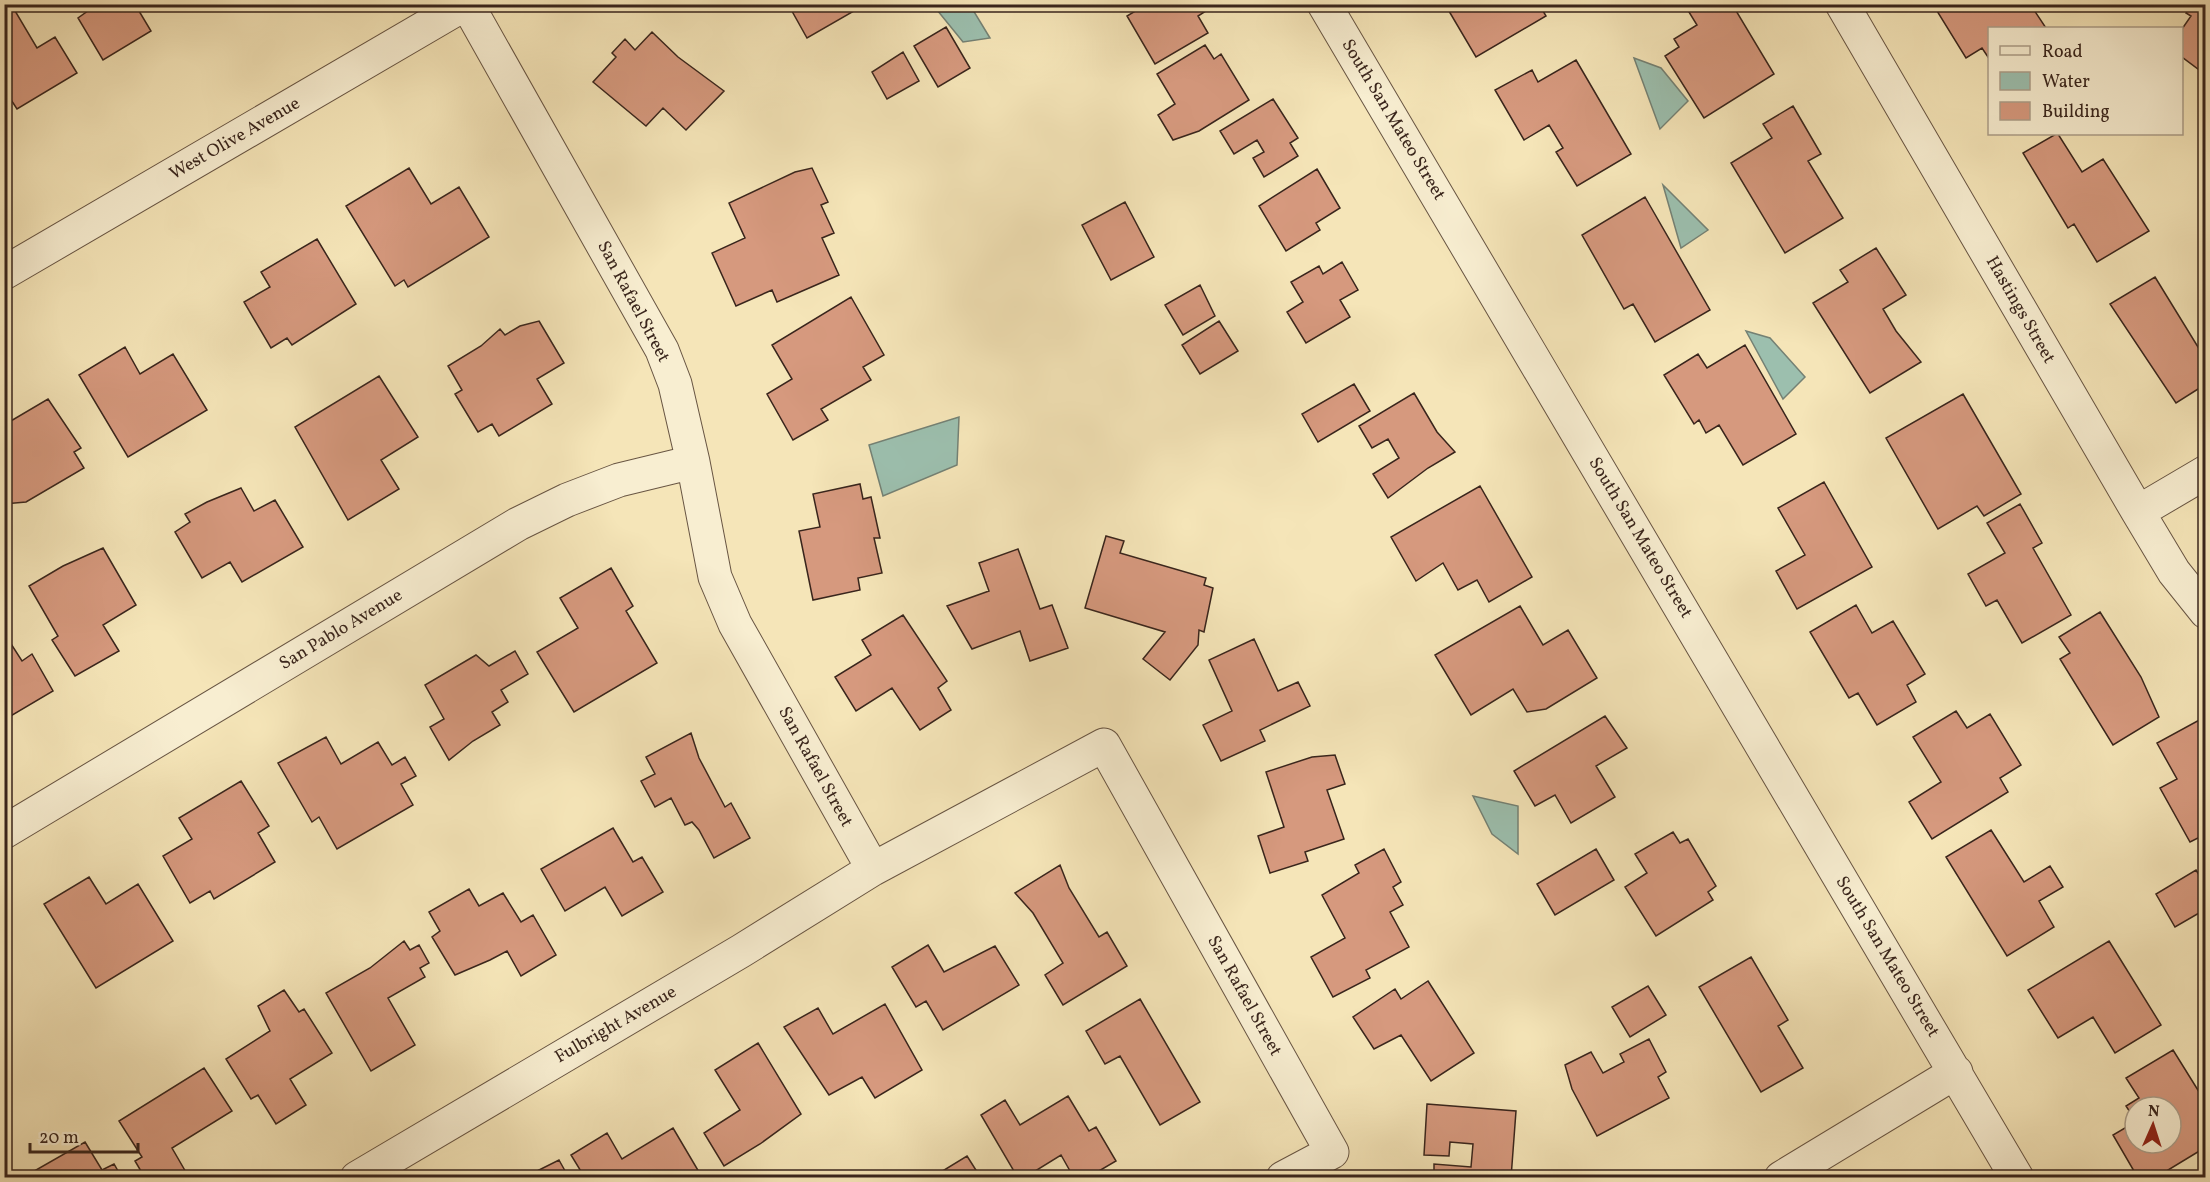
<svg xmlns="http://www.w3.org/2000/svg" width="2210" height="1182" viewBox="0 0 2210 1182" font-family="Vollkorn,serif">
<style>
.water{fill:#9cbfae;stroke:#748174;stroke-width:1.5}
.building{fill:#d6997e;stroke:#39251c;stroke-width:1.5}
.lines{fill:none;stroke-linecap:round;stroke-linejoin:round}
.minor-casing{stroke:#685543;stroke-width:35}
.minor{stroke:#f8eed1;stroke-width:33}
.labels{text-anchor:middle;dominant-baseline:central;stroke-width:5;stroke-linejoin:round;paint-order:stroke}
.street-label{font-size:18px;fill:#39251c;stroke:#f8eed1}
</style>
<rect width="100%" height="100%" fill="#f5e5b8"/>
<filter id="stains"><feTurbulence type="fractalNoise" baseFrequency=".00333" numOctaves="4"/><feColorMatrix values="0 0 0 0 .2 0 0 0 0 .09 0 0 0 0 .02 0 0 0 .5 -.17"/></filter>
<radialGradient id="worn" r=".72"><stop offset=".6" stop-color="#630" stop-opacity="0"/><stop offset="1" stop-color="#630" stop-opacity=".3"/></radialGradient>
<path class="water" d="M 933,5 L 970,5 L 990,38 L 963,42 Z
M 1634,58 L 1661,68 L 1688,101 L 1660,129 Z
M 1663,185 L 1708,230 L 1681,248 Z
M 1746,331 L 1770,338 L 1805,377 L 1783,399 Z
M 959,417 L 957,465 L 883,496 L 869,445 Z
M 1473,796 L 1518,806 L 1518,854 L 1492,834 Z"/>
<path class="building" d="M 4,4 L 11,4 L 37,48 L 55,37 L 77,73 L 17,109 L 4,89 Z
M 90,4 L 138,4 L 136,6 L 151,31 L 103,60 L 78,18 L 92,8 Z
M 788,4 L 851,4 L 854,11 L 807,38 Z
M 1147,4 L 1206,4 L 1209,9 L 1198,16 L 1208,33 L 1155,64 L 1127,16 Z
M 1448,4 L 1539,4 L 1546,16 L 1476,57 L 1446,6 Z
M 1684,4 L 1732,4 L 1774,74 L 1704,118 L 1665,56 L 1679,47 L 1674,39 L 1697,25 Z
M 1947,4 L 2030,4 L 2046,28 L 1990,28 L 1990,60 L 1982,48 L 1966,58 L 1937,11 Z
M 2193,4 L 2206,4 L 2206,75 L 2182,57 L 2182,29 L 2191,16 L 2186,13 Z
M 946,27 L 970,68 L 938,87 L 914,46 Z
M 652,32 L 678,57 L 724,91 L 686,130 L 663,108 L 646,126 L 593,82 L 616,57 L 612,53 L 625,39 L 635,50 Z
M 1205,45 L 1214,59 L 1221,54 L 1249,100 L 1199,131 L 1173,140 L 1158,115 L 1175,104 L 1157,74 Z
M 903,52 L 919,81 L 887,99 L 872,72 Z
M 1576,60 L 1631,154 L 1577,186 L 1556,152 L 1563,148 L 1549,125 L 1524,140 L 1495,90 L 1532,70 L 1538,82 Z
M 1273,99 L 1298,138 L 1290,143 L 1298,156 L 1264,177 L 1253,158 L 1264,152 L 1257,140 L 1234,154 L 1220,131 Z
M 1793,106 L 1821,154 L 1808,161 L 1843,218 L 1785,253 L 1731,163 L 1772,138 L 1763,124 Z
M 2056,134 L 2058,134 L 2082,172 L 2103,159 L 2149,231 L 2097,262 L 2074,224 L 2068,228 L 2023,153 Z
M 409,168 L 431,204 L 459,187 L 489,237 L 408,287 L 404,280 L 395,286 L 346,206 Z
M 812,168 L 828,202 L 821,205 L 834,233 L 822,238 L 839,275 L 777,302 L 772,290 L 736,306 L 712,253 L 745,238 L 729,203 L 795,172 Z
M 1317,169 L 1340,208 L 1316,223 L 1320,230 L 1286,251 L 1259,206 Z
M 1645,197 L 1710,310 L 1655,342 L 1633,304 L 1624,309 L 1582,235 Z
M 1125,202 L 1154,257 L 1111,280 L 1082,225 Z
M 317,239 L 356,304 L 292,345 L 287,338 L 271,348 L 244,302 L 270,287 L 261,272 Z
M 1876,248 L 1906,295 L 1883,309 L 1896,331 L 1921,362 L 1870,393 L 1813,303 L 1848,282 L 1840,270 Z
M 1342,262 L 1358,290 L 1340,300 L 1350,317 L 1306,343 L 1287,312 L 1303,302 L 1291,282 L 1319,266 L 1323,274 Z
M 2155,277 L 2206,360 L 2206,384 L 2176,403 L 2110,304 Z
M 1200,285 L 1215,316 L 1183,335 L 1165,305 Z
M 851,297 L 884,355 L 863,367 L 871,380 L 821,409 L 828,420 L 793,440 L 767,394 L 792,379 L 772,345 Z
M 539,321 L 564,363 L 537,379 L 552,404 L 499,436 L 492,424 L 478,432 L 455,394 L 462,390 L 448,366 L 481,346 L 500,329 L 505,335 L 520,326 Z
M 1219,321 L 1238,351 L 1200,374 L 1182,345 Z
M 1745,345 L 1796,434 L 1743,465 L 1719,425 L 1706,433 L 1699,420 L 1694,424 L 1664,375 L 1698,354 L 1707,368 Z
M 125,347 L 140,374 L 173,354 L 207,410 L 128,457 L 79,375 Z
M 379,376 L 418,437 L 381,460 L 399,489 L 348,520 L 295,427 Z
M 1354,384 L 1370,411 L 1318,442 L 1302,414 Z
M 1414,393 L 1437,432 L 1455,452 L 1428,468 L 1388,498 L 1373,474 L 1399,458 L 1388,439 L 1372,448 L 1359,426 Z
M 1963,394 L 2021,494 L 1984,516 L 1977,506 L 1938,529 L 1886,438 Z
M 48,399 L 81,448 L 74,452 L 84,468 L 26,502 L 4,504 L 4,425 Z
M 1824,482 L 1872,567 L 1797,609 L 1776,571 L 1805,555 L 1778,508 Z
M 860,484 L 863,499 L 871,497 L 880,538 L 874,538 L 882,573 L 858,578 L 860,590 L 813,600 L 799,531 L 820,527 L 813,494 Z
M 1480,486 L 1532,577 L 1489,602 L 1477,580 L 1458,590 L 1443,563 L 1416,581 L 1391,537 Z
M 241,488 L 254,511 L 275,500 L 303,547 L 242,582 L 230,562 L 202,578 L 175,532 L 190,522 L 185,514 L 207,502 Z
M 2020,504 L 2042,543 L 2033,548 L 2071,615 L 2022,643 L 1997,600 L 1986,606 L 1968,574 L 2005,553 L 1987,523 Z
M 1106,536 L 1124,541 L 1120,553 L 1206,578 L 1204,585 L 1213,588 L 1204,632 L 1199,630 L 1198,645 L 1170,680 L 1143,659 L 1165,632 L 1085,608 Z
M 103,548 L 136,605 L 103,625 L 119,651 L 75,676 L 52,640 L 58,636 L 29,586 L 63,566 Z
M 1018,549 L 1040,609 L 1052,605 L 1068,648 L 1030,661 L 1020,631 L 972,649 L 947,606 L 989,591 L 979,563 Z
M 611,568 L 633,606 L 626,611 L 657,663 L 574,712 L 537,652 L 578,628 L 560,598 Z
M 1856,605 L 1872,633 L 1893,621 L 1925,674 L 1907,685 L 1916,702 L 1877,725 L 1858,693 L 1849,698 L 1810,632 Z
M 1520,606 L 1543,645 L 1568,630 L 1597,678 L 1546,709 L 1527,712 L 1513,689 L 1471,715 L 1435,655 Z
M 2100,612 L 2141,677 L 2159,717 L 2113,745 L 2060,659 L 2070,653 L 2059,637 Z
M 903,615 L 947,681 L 938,688 L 951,710 L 920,730 L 892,688 L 856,711 L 835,677 L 871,655 L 862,640 Z
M 4,633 L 22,661 L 32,654 L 53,691 L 4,720 Z
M 1254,639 L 1278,691 L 1298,682 L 1310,706 L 1260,730 L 1265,741 L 1221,761 L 1203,725 L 1232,711 L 1209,660 Z
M 515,651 L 528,674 L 501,690 L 508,702 L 492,712 L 500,725 L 473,741 L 449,760 L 430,727 L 444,719 L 425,685 L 476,655 L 489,666 Z
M 1956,711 L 1967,728 L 1990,714 L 2021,765 L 2000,778 L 2008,792 L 1932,839 L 1909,802 L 1941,782 L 1913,737 Z
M 1605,716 L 1627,748 L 1596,766 L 1615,797 L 1571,823 L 1555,795 L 1535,806 L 1514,771 Z
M 2203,718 L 2206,722 L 2206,834 L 2190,842 L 2160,788 L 2177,779 L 2157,743 Z
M 691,733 L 699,758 L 725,807 L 731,803 L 750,838 L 714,858 L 699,830 L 692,822 L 685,825 L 671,798 L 655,807 L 641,781 L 655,774 L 646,757 Z
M 326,737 L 341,764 L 378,742 L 392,765 L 405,757 L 416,776 L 401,784 L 413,805 L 337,849 L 319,817 L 312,822 L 278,763 Z
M 1335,755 L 1345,784 L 1327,790 L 1344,839 L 1305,852 L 1308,861 L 1270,873 L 1258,836 L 1284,827 L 1266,772 L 1312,757 Z
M 241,781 L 269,826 L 258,833 L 275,862 L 214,899 L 210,891 L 190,903 L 163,856 L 192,839 L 179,818 Z
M 613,828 L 633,862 L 642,857 L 663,892 L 622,916 L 605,887 L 565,911 L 541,869 Z
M 1991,830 L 2024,882 L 2050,866 L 2063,887 L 2039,901 L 2054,927 L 2007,956 L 1946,857 Z
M 1673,832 L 1680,843 L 1688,839 L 1716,886 L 1708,892 L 1713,900 L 1656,936 L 1625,887 L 1647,873 L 1635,854 Z
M 1384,849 L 1401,882 L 1393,887 L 1403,905 L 1390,912 L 1409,947 L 1366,970 L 1370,978 L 1333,997 L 1311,957 L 1345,938 L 1322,895 L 1359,873 L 1355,865 Z
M 1596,849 L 1614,880 L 1555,915 L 1537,884 Z
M 1060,865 L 1069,888 L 1099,937 L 1107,932 L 1127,966 L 1063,1005 L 1045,975 L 1063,963 L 1033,913 L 1015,893 Z
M 2196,870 L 2206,886 L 2206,909 L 2175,927 L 2156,894 Z
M 89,877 L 106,904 L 138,884 L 173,941 L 96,988 L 44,904 Z
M 469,889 L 479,906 L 503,893 L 521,922 L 533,915 L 556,955 L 521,976 L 507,951 L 490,960 L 455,975 L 432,937 L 440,931 L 429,912 Z
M 404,941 L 410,950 L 419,945 L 429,963 L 420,968 L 425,977 L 388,998 L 415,1045 L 371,1071 L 326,993 L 370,968 Z
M 2109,941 L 2161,1025 L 2115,1053 L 2093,1017 L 2058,1038 L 2028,990 Z
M 928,945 L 944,972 L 995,946 L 1019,985 L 943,1030 L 926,1001 L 916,1007 L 892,967 Z
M 1751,957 L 1788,1020 L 1778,1026 L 1803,1068 L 1761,1092 L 1699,987 Z
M 1428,981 L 1474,1053 L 1431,1081 L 1401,1035 L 1374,1049 L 1353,1017 L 1395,989 L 1401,999 Z
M 1648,986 L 1666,1015 L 1630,1037 L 1612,1007 Z
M 284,990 L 299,1012 L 304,1009 L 332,1053 L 290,1079 L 306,1105 L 276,1124 L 258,1095 L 251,1099 L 226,1059 L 270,1031 L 258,1006 Z
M 1140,999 L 1200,1102 L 1160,1125 L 1120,1056 L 1105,1064 L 1086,1031 Z
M 885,1004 L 922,1070 L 875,1098 L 862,1077 L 829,1095 L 784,1027 L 818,1008 L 833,1034 Z
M 1649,1039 L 1666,1072 L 1658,1077 L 1669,1098 L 1597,1136 L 1572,1089 L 1565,1065 L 1591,1052 L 1603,1073 L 1624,1062 L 1620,1054 Z
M 758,1043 L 801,1114 L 760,1144 L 724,1166 L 704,1133 L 740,1110 L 715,1070 Z
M 2173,1050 L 2206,1103 L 2206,1147 L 2155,1178 L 2138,1178 L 2113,1135 L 2135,1122 L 2135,1143 L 2171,1143 L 2171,1107 L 2135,1107 L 2135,1120 L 2126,1106 L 2139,1098 L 2126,1078 Z
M 204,1068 L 232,1111 L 172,1148 L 187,1174 L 181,1178 L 145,1178 L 135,1161 L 142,1157 L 119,1121 Z
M 1068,1096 L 1089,1131 L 1096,1127 L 1116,1161 L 1087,1178 L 1074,1178 L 1061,1155 L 1024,1178 L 1018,1178 L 981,1115 L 1005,1100 L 1020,1125 Z
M 1427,1104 L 1516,1111 L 1511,1178 L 1434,1178 L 1434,1164 L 1471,1167 L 1473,1144 L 1450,1142 L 1449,1156 L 1424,1155 Z
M 673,1128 L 699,1172 L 689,1178 L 585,1178 L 571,1155 L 607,1133 L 622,1159 Z
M 85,1142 L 102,1170 L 114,1164 L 122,1178 L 22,1178 Z
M 967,1156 L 981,1178 L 931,1178 Z
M 559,1160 L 569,1178 L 523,1178 Z"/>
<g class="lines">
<g class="minor-casing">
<path id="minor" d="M 467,4 L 662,350 L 675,384 L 693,462 L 715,577 L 735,624 L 873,869 L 1104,745 L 1332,1152 L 1283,1178
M 1324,4 L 2017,1178
M 1842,4 L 2138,512 L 2174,572 L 2206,612
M 4,273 L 465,4
M 2138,512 L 2206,472
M 4,832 L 518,524 L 567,500 L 619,480 L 693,462
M 357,1178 L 741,951 L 873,869
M 1781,1178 L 1956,1072"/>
</g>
<use href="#minor" class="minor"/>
</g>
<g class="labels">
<g class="street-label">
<text transform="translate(1393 120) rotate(59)">South San Mateo Street</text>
<text transform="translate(235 139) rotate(-30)">West Olive Avenue</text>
<text transform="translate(633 302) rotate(62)">San Rafael Street</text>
<text transform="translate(2020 310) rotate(60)">Hastings Street</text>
<text transform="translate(1640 538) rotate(59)">South San Mateo Street</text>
<text transform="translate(341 630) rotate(-31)">San Pablo Avenue</text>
<text transform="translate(815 767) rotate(61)">San Rafael Street</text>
<text transform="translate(1887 957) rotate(59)">South San Mateo Street</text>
<text transform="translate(1244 996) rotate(61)">San Rafael Street</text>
<text transform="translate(616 1025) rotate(-30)">Fulbright Avenue</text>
</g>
</g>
<rect width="2210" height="1182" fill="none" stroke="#f5e5b8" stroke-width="24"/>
<rect x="6" y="6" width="2198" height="1170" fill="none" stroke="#39251c" stroke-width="3"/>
<rect x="12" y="12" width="2186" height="1158" fill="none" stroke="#39251c" stroke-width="1.5"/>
<rect x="1988" y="27" width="195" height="108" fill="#f8eed1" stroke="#ac9e89" stroke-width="1.5"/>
<rect x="2000" y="46" width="30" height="9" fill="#f8eed1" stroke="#ac9e89" stroke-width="1.5"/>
<text x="2042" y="57" font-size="18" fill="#39251c">Road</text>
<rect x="2000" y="72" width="30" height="18" fill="#9cbfae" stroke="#ac9e89" stroke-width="1.5"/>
<text x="2042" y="87" font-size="18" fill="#39251c">Water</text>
<rect x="2000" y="102" width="30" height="18" fill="#d6997e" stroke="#ac9e89" stroke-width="1.5"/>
<text x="2042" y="117" font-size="18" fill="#39251c">Building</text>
<g transform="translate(2153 1125) rotate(3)"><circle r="28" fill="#f8eed1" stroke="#ac9e89" stroke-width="1.5"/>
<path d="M0-4.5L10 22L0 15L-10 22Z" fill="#8f2418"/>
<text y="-9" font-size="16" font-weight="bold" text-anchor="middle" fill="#39251c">N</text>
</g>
<path d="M30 1143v9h108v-9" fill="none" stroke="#39251c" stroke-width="3"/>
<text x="39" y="1143" font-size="18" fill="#39251c" stroke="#f8eed1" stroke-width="4.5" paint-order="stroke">20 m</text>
<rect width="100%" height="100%" filter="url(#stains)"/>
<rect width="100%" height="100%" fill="url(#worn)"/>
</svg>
